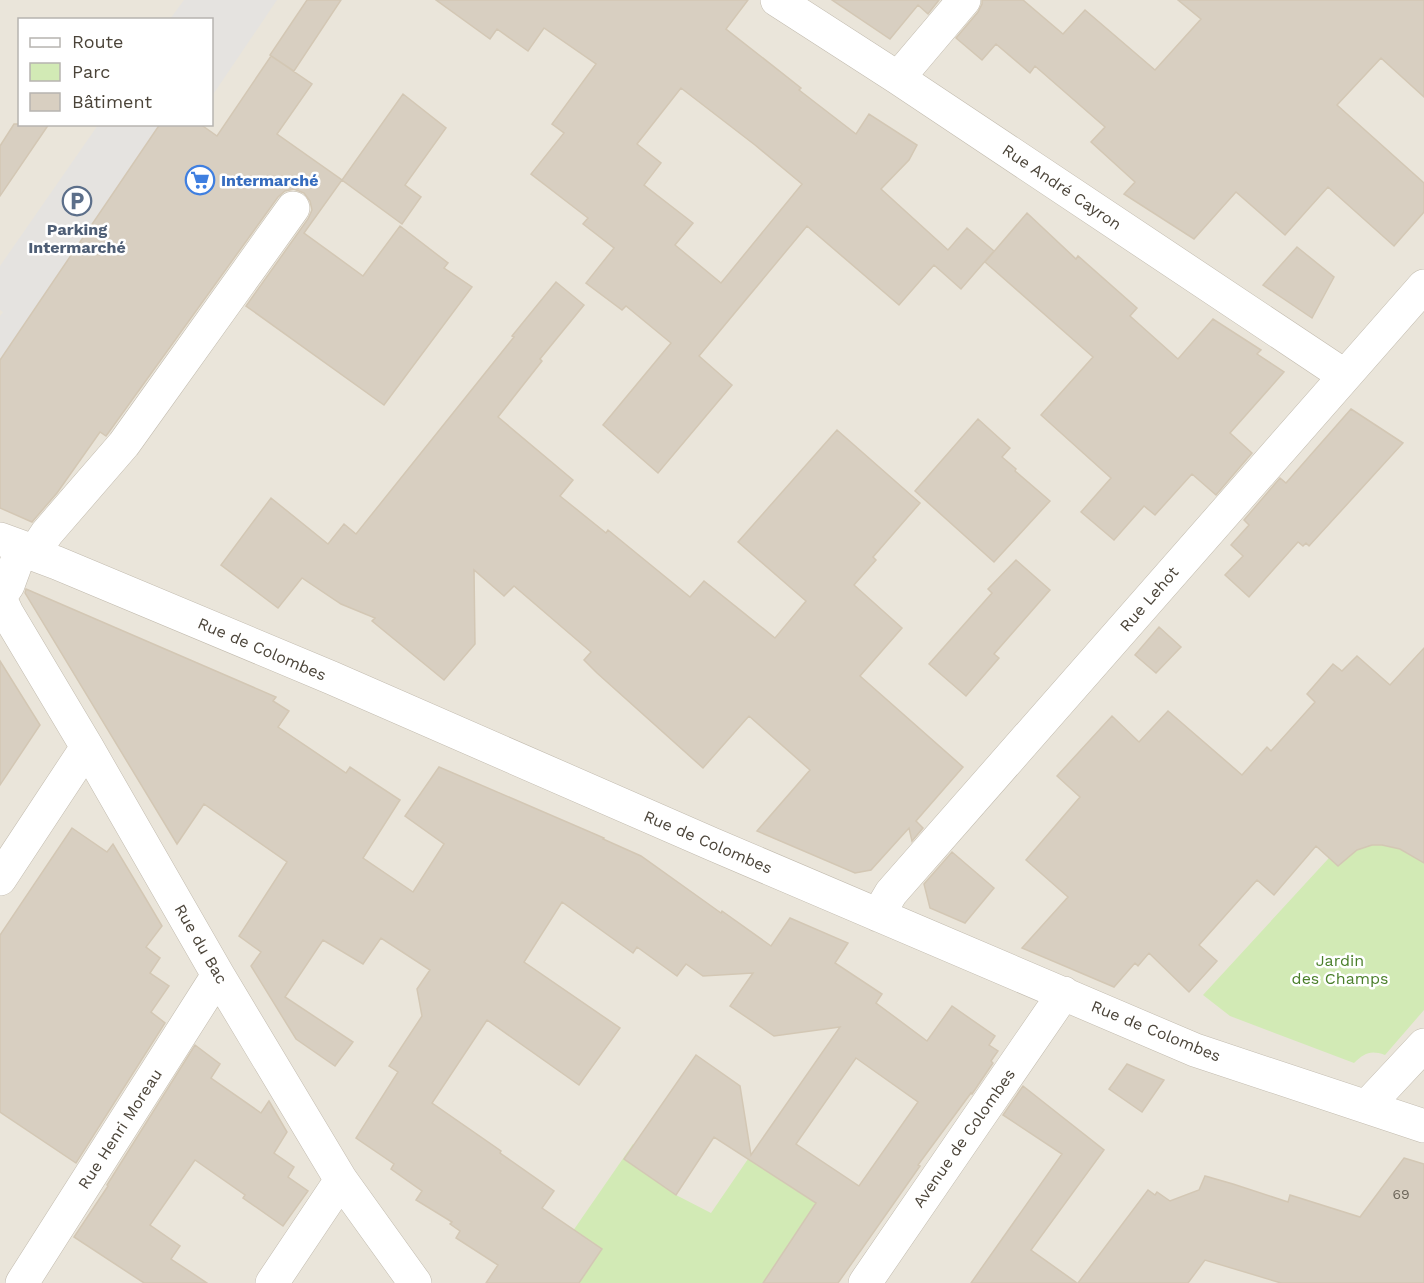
<svg xmlns="http://www.w3.org/2000/svg" width="1424" height="1283" viewBox="0 0 1424 1283" font-family="'Work Sans',sans-serif">
<style>
.residential{fill:#eae5da;fill-rule:evenodd}
.green{fill:#d2eab5}
.parking{fill:#e5e3e0}
.building{fill:#d8cfc1;stroke:#d3c7b4;stroke-width:1.5;fill-rule:evenodd}
.lines{fill:none;stroke-linecap:round;stroke-linejoin:round}
.minor-casing{stroke:#c2bbae;stroke-width:34}
.minor{stroke:#fff;stroke-width:33}
.labels{text-anchor:middle;dominant-baseline:central;stroke-width:5;stroke-linejoin:round;paint-order:stroke}
.number-label{font-size:14px;fill:#6e675b}
.shop-label{font-size:16px;font-weight:bold;fill:#366cbe;stroke:#fff;text-anchor:start}
.street-label{font-size:16px;fill:#4b4439;stroke:#fff}
.service-label{font-size:16px;font-weight:bold;fill:#4e5e75;stroke:#fff}
.park-label{font-size:16px;fill:#4a7f2a;stroke:#fff}
</style>
<rect width="100%" height="100%" fill="#f6f3ec"/>
<path class="residential" d="M 0,0 L 1424,0 L 1424,1283 L 0,1283 ZM 20,20 L 212,20 L 212,124 L 20,124 Z"/>
<path class="green" d="M 1374,809 L 1424,853 L 1424,1010 L 1385,1055 C 1370,1050 1365,1053 1354,1063 L 1230,1016 L 1203,995 Z
M 633,1144 L 685,1180 L 676,1195 L 711,1213 L 748,1159 L 817,1204 L 763,1283 L 537,1283 Z"/>
<path class="parking" d="M 184,0 L 277,0 L 212,96 L 212,20 L 170,19 Z
M 98,125 L 160,125 L 0,360 L 0,316 L 3,312 L 0,310 L 0,266 Z"/>
<path class="building" d="M 307,0 L 341,0 L 294,71 L 270,55 Z
M 436,0 L 748,0 L 726,29 L 801,88 L 799,90 L 856,134 L 869,114 L 917,145 L 909,160 L 881,189 L 948,250 L 967,228 L 994,251 L 961,289 L 934,265 L 899,305 L 807,226 L 699,356 L 732,385 L 658,473 L 603,425 L 671,343 L 626,306 L 622,310 L 586,283 L 614,248 L 583,224 L 588,218 L 531,174 L 564,133 L 552,124 L 596,64 L 544,28 L 528,51 L 497,29 L 490,39 ZM 681,88 L 755,145 L 802,184 L 721,283 L 675,245 L 693,223 L 644,185 L 661,163 L 637,144 Z
M 832,0 L 939,0 L 928,14 L 918,5 L 890,39 Z
M 982,0 L 1023,0 L 1063,34 L 1085,10 L 1155,70 L 1201,19 L 1178,0 L 1424,0 L 1424,97 L 1381,58 L 1337,105 L 1424,183 L 1424,212 L 1394,246 L 1328,187 L 1285,235 L 1236,192 L 1194,239 L 1124,194 L 1135,182 L 1091,142 L 1105,127 L 1035,66 L 1030,73 L 996,44 L 982,60 L 956,38 L 978,12 L 982,4 Z
M 271,56 L 312,84 L 277,134 L 342,180 L 304,233 L 363,276 L 400,226 L 448,263 L 444,268 L 472,287 L 384,405 L 246,306 L 308,219 L 312,210 L 310,201 L 304,193 L 294,189 L 285,191 L 278,197 L 109,432 L 106,436 L 100,432 L 57,493 L 32,522 L 0,508 L 0,360 L 160,124 L 200,124 L 217,136 Z
M 403,94 L 446,128 L 405,185 L 421,197 L 402,224 L 342,180 Z
M 14,124 L 49,124 L 0,196 L 0,146 Z
M 1027,213 L 1076,259 L 1078,256 L 1137,308 L 1130,316 L 1178,359 L 1213,319 L 1261,350 L 1257,354 L 1284,372 L 1230,433 L 1252,453 L 1216,495 L 1192,474 L 1155,515 L 1144,506 L 1114,540 L 1081,512 L 1111,478 L 1041,415 L 1093,357 L 985,262 Z
M 1297,247 L 1334,277 L 1312,318 L 1263,285 Z
M 556,282 L 584,305 L 540,359 L 542,361 L 498,417 L 573,480 L 560,496 L 606,533 L 608,530 L 690,597 L 704,581 L 775,638 L 806,601 L 738,542 L 837,430 L 920,503 L 873,557 L 876,560 L 854,585 L 902,628 L 860,676 L 963,767 L 916,821 L 923,828 L 912,841 L 909,828 L 871,870 L 855,873 L 757,831 L 810,770 L 749,716 L 703,768 L 597,673 L 584,660 L 591,652 L 514,586 L 504,596 L 474,570 L 475,644 L 444,680 L 372,621 L 375,618 L 341,604 L 302,578 L 278,608 L 221,565 L 271,498 L 328,544 L 344,524 L 356,534 L 514,337 L 512,336 Z
M 1351,409 L 1403,443 L 1309,546 L 1306,543 L 1303,546 L 1298,542 L 1249,597 L 1225,575 L 1243,556 L 1231,545 L 1249,525 L 1244,520 L 1280,478 L 1286,483 Z
M 978,419 L 1010,448 L 1002,457 L 1016,469 L 1015,471 L 1050,501 L 994,562 L 915,491 Z
M 1016,560 L 1050,590 L 994,654 L 999,658 L 966,696 L 929,664 L 992,593 L 988,589 Z
M 26,589 L 276,697 L 273,701 L 289,711 L 278,727 L 346,773 L 350,767 L 400,800 L 363,858 L 413,892 L 444,844 L 405,816 L 439,767 L 604,838 L 603,839 L 641,856 L 721,913 L 722,911 L 771,946 L 790,918 L 848,943 L 835,963 L 882,994 L 876,1003 L 927,1041 L 952,1006 L 995,1036 L 989,1045 L 998,1051 L 991,1061 L 993,1063 L 972,1094 L 971,1093 L 918,1165 L 920,1166 L 838,1283 L 763,1283 L 816,1203 L 714,1137 L 676,1195 L 624,1159 L 696,1055 L 740,1086 L 751,1155 L 840,1027 L 774,1036 L 730,1006 L 753,973 L 703,976 L 686,964 L 677,976 L 637,947 L 633,953 L 562,902 L 524,962 L 620,1028 L 579,1085 L 487,1020 L 432,1103 L 501,1151 L 500,1153 L 554,1191 L 542,1208 L 602,1249 L 579,1283 L 486,1283 L 498,1265 L 456,1238 L 460,1231 L 450,1224 L 452,1222 L 416,1200 L 422,1191 L 391,1169 L 394,1164 L 356,1138 L 398,1072 L 389,1066 L 422,1016 L 417,989 L 430,970 L 381,938 L 363,964 L 323,940 L 285,997 L 353,1042 L 335,1066 L 296,1039 L 251,966 L 261,952 L 239,936 L 287,862 L 204,804 L 177,844 L 25,593 ZM 856,1058 L 918,1102 L 859,1186 L 796,1144 Z
M 1159,627 L 1181,647 L 1156,673 L 1135,655 Z
M 1424,648 L 1424,863 L 1400,849 L 1382,845 L 1372,845 L 1357,850 L 1338,866 L 1316,846 L 1274,895 L 1257,880 L 1199,945 L 1217,961 L 1189,992 L 1149,953 L 1138,966 L 1135,963 L 1114,987 L 1022,948 L 1068,897 L 1026,860 L 1080,797 L 1057,776 L 1112,716 L 1139,742 L 1168,711 L 1242,775 L 1267,747 L 1271,751 L 1315,702 L 1307,694 L 1333,664 L 1342,671 L 1357,656 L 1390,685 Z
M 0,661 L 40,725 L 0,785 Z
M 72,828 L 107,852 L 113,844 L 143,894 L 162,926 L 146,947 L 160,958 L 150,973 L 169,986 L 151,1012 L 165,1023 L 76,1163 L 0,1112 L 0,935 Z
M 952,852 L 994,888 L 965,923 L 930,908 L 924,884 Z
M 195,1045 L 220,1064 L 211,1078 L 261,1113 L 269,1101 L 287,1132 L 274,1153 L 294,1167 L 288,1177 L 308,1191 L 283,1226 L 243,1198 L 245,1195 L 195,1160 L 150,1225 L 180,1246 L 171,1259 L 207,1283 L 144,1283 L 74,1237 L 108,1186 L 107,1185 Z
M 1127,1064 L 1164,1080 L 1142,1112 L 1109,1089 Z
M 1023,1086 L 1104,1150 L 1031,1250 L 1077,1283 L 971,1283 L 1062,1154 L 1003,1115 Z
M 1404,1158 L 1424,1164 L 1424,1283 L 1281,1283 L 1205,1260 L 1188,1283 L 1078,1283 L 1148,1190 L 1155,1195 L 1157,1192 L 1170,1201 L 1199,1190 L 1205,1176 L 1233,1184 L 1288,1202 L 1290,1195 L 1360,1217 Z"/>
<g class="lines">
<g class="minor-casing">
<path id="minor" d="M 777,0 L 898,78 L 1345,376
M 898,78 L 964,0
M 0,539 L 22,547 L 33,554 L 57,563 L 332,678 L 712,844 L 1195,1050 L 1424,1126
M 33,554 L 47,533 L 124,444 L 293,208
M 0,597 L 8,585 L 22,547
M 0,598 L 7,613 L 87,747 L 218,975 L 341,1180 L 415,1283
M 0,879 L 87,747
M 878,915 L 891,893 L 1424,286
M 1367,1106 L 1424,1045
M 22,1283 L 218,975
M 272,1283 L 341,1180
M 865,1283 L 1064,993"/>
</g>
<use href="#minor" class="minor"/>
</g>
<defs>
<g id="supermarket-ring" transform="scale(1.5)"><circle r="9.5" fill="#fff" stroke="#3f7fe0" stroke-width="1.5"/><path d="M-6-5.5h2.5l.6 2H6L4.5 2H-2.5L-4.4-4H-6ZM-1.5 3.2a1.3 1.3 0 1 0 .1 0ZM3 3.2a1.3 1.3 0 1 0 .1 0Z" fill="#3f7fe0"/></g>
<g id="parking-ring" transform="scale(1.5)"><circle r="9.5" fill="#fff" stroke="#5c6f8a" stroke-width="1.5"/><path d="M-3.5-5.5H1a3.5 3.5 0 0 1 0 7H-1V5.5H-3.5ZM-1-3.4V-.6H.8a1.4 1.4 0 0 0 0-2.8Z" fill="#5c6f8a"/></g>
</defs>
<g fill-rule="evenodd">
<use href="#supermarket-ring" x="200" y="180"/>
<use href="#parking-ring" x="77" y="201"/>
</g>
<g class="labels">
<g class="number-label">
<text x="1401" y="1194">69</text>
</g>
<g class="shop-label">
<text x="221" y="180">Intermarché</text>
</g>
<g class="street-label">
<text transform="translate(1062 187) rotate(34)">Rue André Cayron</text>
<text transform="translate(1149 599) rotate(-49)">Rue Lehot</text>
<text transform="translate(262 649) rotate(23)">Rue de Colombes</text>
<text transform="translate(708 842) rotate(23)">Rue de Colombes</text>
<text transform="translate(201 944) rotate(60)">Rue du Bac</text>
<text transform="translate(1156 1031) rotate(22)">Rue de Colombes</text>
<text transform="translate(120 1129) rotate(-57)">Rue Henri Moreau</text>
<text transform="translate(964 1138) rotate(-55)">Avenue de Colombes</text>
</g>
<g class="service-label">
<text x="77" y="229">Parking<tspan x="77" dy="18">Intermarché</tspan></text>
</g>
<g class="park-label">
<text x="1340" y="960">Jardin<tspan x="1340" dy="18">des Champs</tspan></text>
</g>
</g>
<rect x="18" y="18" width="195" height="108" fill="#ffffff" stroke="#b7b4b0" stroke-width="1.5"/>
<rect x="30" y="38" width="30" height="9" fill="#ffffff" stroke="#b7b4b0" stroke-width="1.5"/>
<text x="72" y="48" font-size="18" fill="#4b4439">Route</text>
<rect x="30" y="63" width="30" height="18" fill="#d2eab5" stroke="#b7b4b0" stroke-width="1.5"/>
<text x="72" y="78" font-size="18" fill="#4b4439">Parc</text>
<rect x="30" y="93" width="30" height="18" fill="#d8cfc1" stroke="#b7b4b0" stroke-width="1.5"/>
<text x="72" y="108" font-size="18" fill="#4b4439">Bâtiment</text>
</svg>
